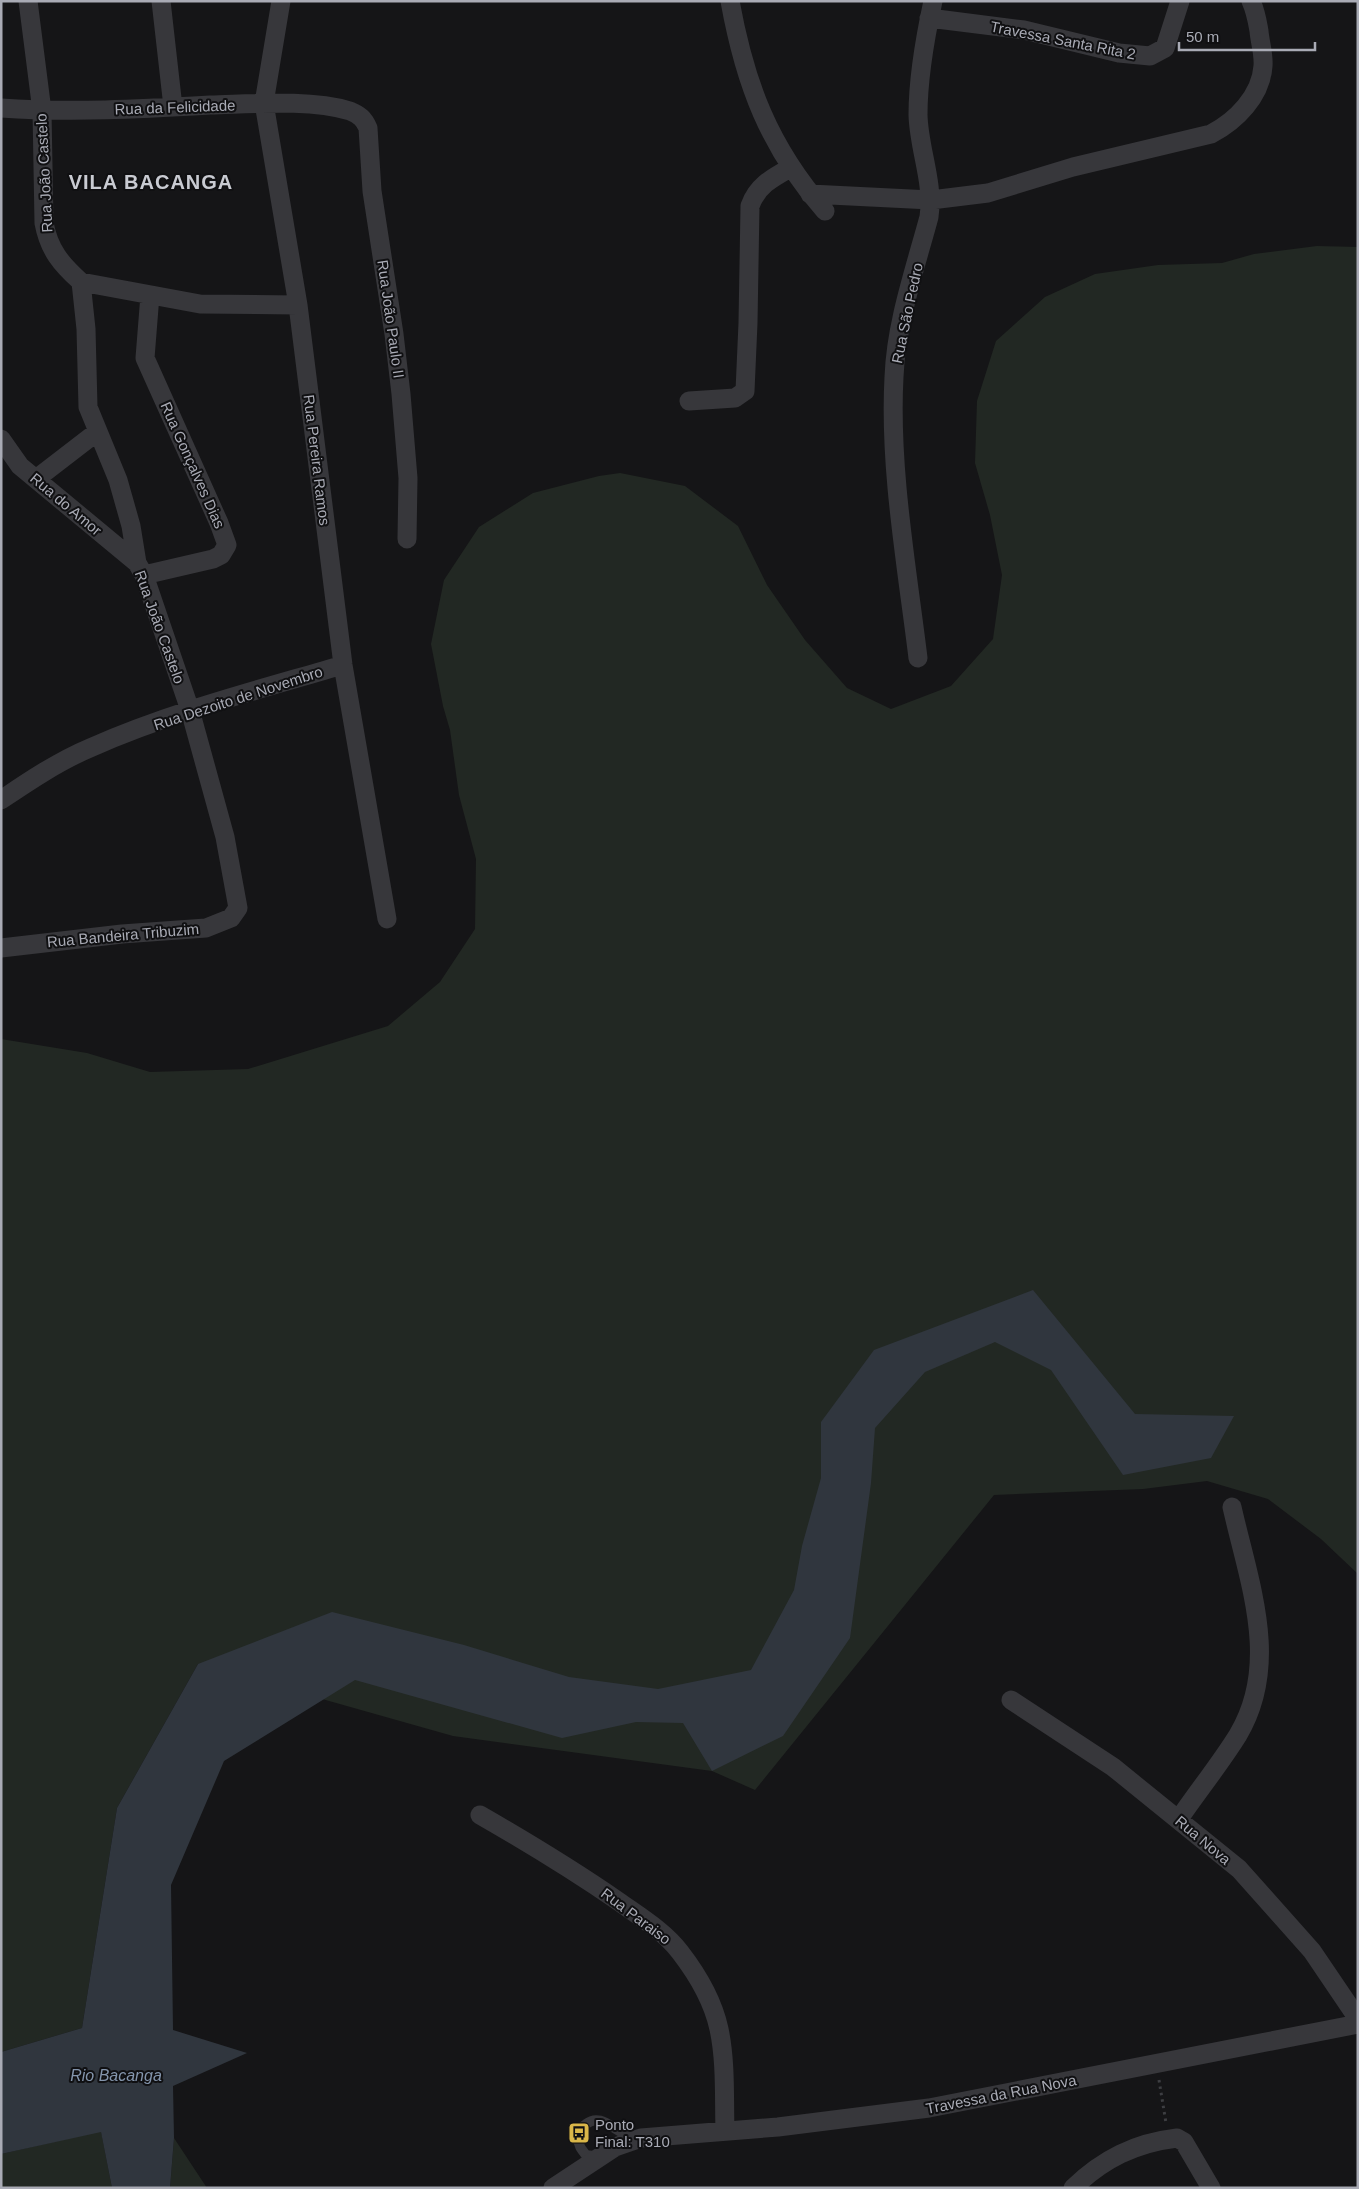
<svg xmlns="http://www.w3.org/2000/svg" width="1359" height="2189" viewBox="0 0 1359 2189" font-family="Arial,sans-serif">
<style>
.green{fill:#222823}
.water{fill:#30363e}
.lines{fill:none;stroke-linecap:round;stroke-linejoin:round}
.path{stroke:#3d3e42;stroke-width:3;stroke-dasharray:2.5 4;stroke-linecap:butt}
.service{stroke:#37373b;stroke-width:10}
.minor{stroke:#37373b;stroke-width:19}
.labels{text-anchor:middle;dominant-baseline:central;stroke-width:4;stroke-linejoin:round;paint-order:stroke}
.street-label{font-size:15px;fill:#a9abb5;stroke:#101012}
.poi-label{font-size:15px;fill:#a9abb5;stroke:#101012;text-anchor:start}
.water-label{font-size:16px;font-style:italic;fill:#8495ac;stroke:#101012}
.district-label{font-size:20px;font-weight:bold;letter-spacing:1px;fill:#c9cbd2;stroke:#101012}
</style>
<rect width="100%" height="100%" fill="#151517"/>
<path class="green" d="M 1317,246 L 1358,247 L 1358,1574 L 1321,1539 L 1268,1499 L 1207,1481 L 1143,1489 L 994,1495 L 755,1790 L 712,1771 L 453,1736 L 198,1664 L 117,1808 L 82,2028 L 1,2052 L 1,1039 L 87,1053 L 150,1072 L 248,1069 L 388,1026 L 440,982 L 475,929 L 476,859 L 459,795 L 450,730 L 443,706 L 431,644 L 444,580 L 479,527 L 533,493 L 599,476 L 620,473 L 685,486 L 738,526 L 767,585 L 805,640 L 847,688 L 891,709 L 951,686 L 993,639 L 1002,575 L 990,515 L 975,463 L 977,401 L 996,341 L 1045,297 L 1095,274 L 1158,265 L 1222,263 L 1254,254 Z
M 101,2131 L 112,2188 L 1,2188 L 1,2154 Z
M 174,2138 L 207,2188 L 170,2188 Z"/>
<path class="water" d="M 1033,1290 L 1135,1414 L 1234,1416 L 1211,1458 L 1123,1475 L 1051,1370 L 995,1342 L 925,1372 L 875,1428 L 871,1483 L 850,1638 L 783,1736 L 712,1771 L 683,1723 L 636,1722 L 562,1738 L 355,1680 L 224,1761 L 171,1885 L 173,2030 L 247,2053 L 173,2086 L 174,2138 L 170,2188 L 112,2188 L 101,2132 L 1,2154 L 1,2052 L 82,2028 L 117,1808 L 198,1664 L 332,1612 L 464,1645 L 569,1677 L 658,1689 L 751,1670 L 794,1590 L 802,1546 L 821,1478 L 821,1422 L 874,1350 Z"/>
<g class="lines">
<path class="path" d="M 1159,2080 L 1166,2123"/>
<path class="service" d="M 599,2157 L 586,2155 C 581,2149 578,2145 578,2137 C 579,2131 581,2127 586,2124 C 603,2111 615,2135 635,2137"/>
<path class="minor" d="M 161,1 L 173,107
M 281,1 L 264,103 L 298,305 L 343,665 L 387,919
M 730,1 C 745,84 769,147 825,211
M 929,18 L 1024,30 L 1119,53 L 1150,56 L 1165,48 L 1180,1
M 1,108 C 71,113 141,109 210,105 C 252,104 310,99 350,111 C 360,115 364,119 368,128 L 372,191 L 394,334 L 401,394 L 408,478 L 407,539
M 810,194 L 931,200 L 988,193 L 1073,167 L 1211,134 C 1236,121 1261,96 1263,66 C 1264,54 1260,43 1259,31 C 1257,20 1256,12 1251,1
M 81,282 L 200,304 L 298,305
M 689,401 L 735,398 L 745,391 L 748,323 L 750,206 C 757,186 772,178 790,168
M 1,439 L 20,466 L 137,563
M 36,479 L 97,432
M 144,575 L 213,559 L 221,555 L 227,545 L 219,523 L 145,358 L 150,295
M 918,658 C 907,567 889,468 894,377 C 896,323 915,269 929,217 C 934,182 919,150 918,115 C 918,78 925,38 933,1
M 1,800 C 29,781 59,761 90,748 C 171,712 258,690 343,665
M 1,948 L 122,934 L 206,928 L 231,918 L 238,908 L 225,837 L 190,710 L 144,575 L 137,563 L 131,526 L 118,480 L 88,407 L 86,329 L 81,282 C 61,264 49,250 44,223 L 42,111 L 28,1
M 1011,1700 L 1113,1767 L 1239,1869 L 1312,1951 L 1358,2019
M 480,1815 C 527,1842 573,1870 618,1901 C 639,1916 664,1931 680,1952 C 697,1974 713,2001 719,2029 C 726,2062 724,2098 725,2131
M 1179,1819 C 1198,1791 1220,1764 1238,1735 C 1281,1663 1249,1583 1232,1507
M 553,2188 L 615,2147 L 641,2138 L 778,2127 L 929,2108 L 1358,2024
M 1073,2188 C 1103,2159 1135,2143 1177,2138 L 1184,2142 L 1211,2188"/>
</g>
<defs>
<g id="bus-square" transform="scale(1.125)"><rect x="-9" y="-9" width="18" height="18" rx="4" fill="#dab749" stroke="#101012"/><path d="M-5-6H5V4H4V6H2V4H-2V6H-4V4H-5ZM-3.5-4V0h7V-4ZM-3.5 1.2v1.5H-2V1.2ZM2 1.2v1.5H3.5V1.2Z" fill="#111"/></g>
</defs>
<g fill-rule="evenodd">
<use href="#bus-square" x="579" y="2133"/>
</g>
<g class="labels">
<g class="street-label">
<text transform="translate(1063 40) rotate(11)">Travessa Santa Rita 2</text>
<text transform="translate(175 107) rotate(-2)">Rua da Felicidade</text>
<text transform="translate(44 173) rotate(-93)">Rua João Castelo</text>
<text transform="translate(907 313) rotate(-78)">Rua São Pedro</text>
<text transform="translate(391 319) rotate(82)">Rua João Paulo II</text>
<text transform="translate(317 460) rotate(83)">Rua Pereira Ramos</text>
<text transform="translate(193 465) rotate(66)">Rua Gonçalves Dias</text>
<text transform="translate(66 504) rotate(40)">Rua do Amor</text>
<text transform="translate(160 627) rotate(70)">Rua João Castelo</text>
<text transform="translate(238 698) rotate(-18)">Rua Dezoito de Novembro</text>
<text transform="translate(123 935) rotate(-5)">Rua Bandeira Tribuzim</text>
<text transform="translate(1203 1840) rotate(40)">Rua Nova</text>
<text transform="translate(636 1916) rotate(37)">Rua Paraiso</text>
<text transform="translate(1001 2094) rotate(-11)">Travessa da Rua Nova</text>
</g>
<g class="poi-label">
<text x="595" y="2124">Ponto<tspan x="595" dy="17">Final: T310</tspan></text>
</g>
<g class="water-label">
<text x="116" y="2075">Rio Bacanga</text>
</g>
<g class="district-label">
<text x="151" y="182">VILA BACANGA</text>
</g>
</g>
<rect width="1359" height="2189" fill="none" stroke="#a9abb5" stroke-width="5"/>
<path d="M1179 42v8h136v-8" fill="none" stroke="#a9abb5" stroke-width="2.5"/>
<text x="1186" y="42" font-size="15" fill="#a9abb5" stroke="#101012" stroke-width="4" paint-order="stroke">50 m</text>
</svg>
